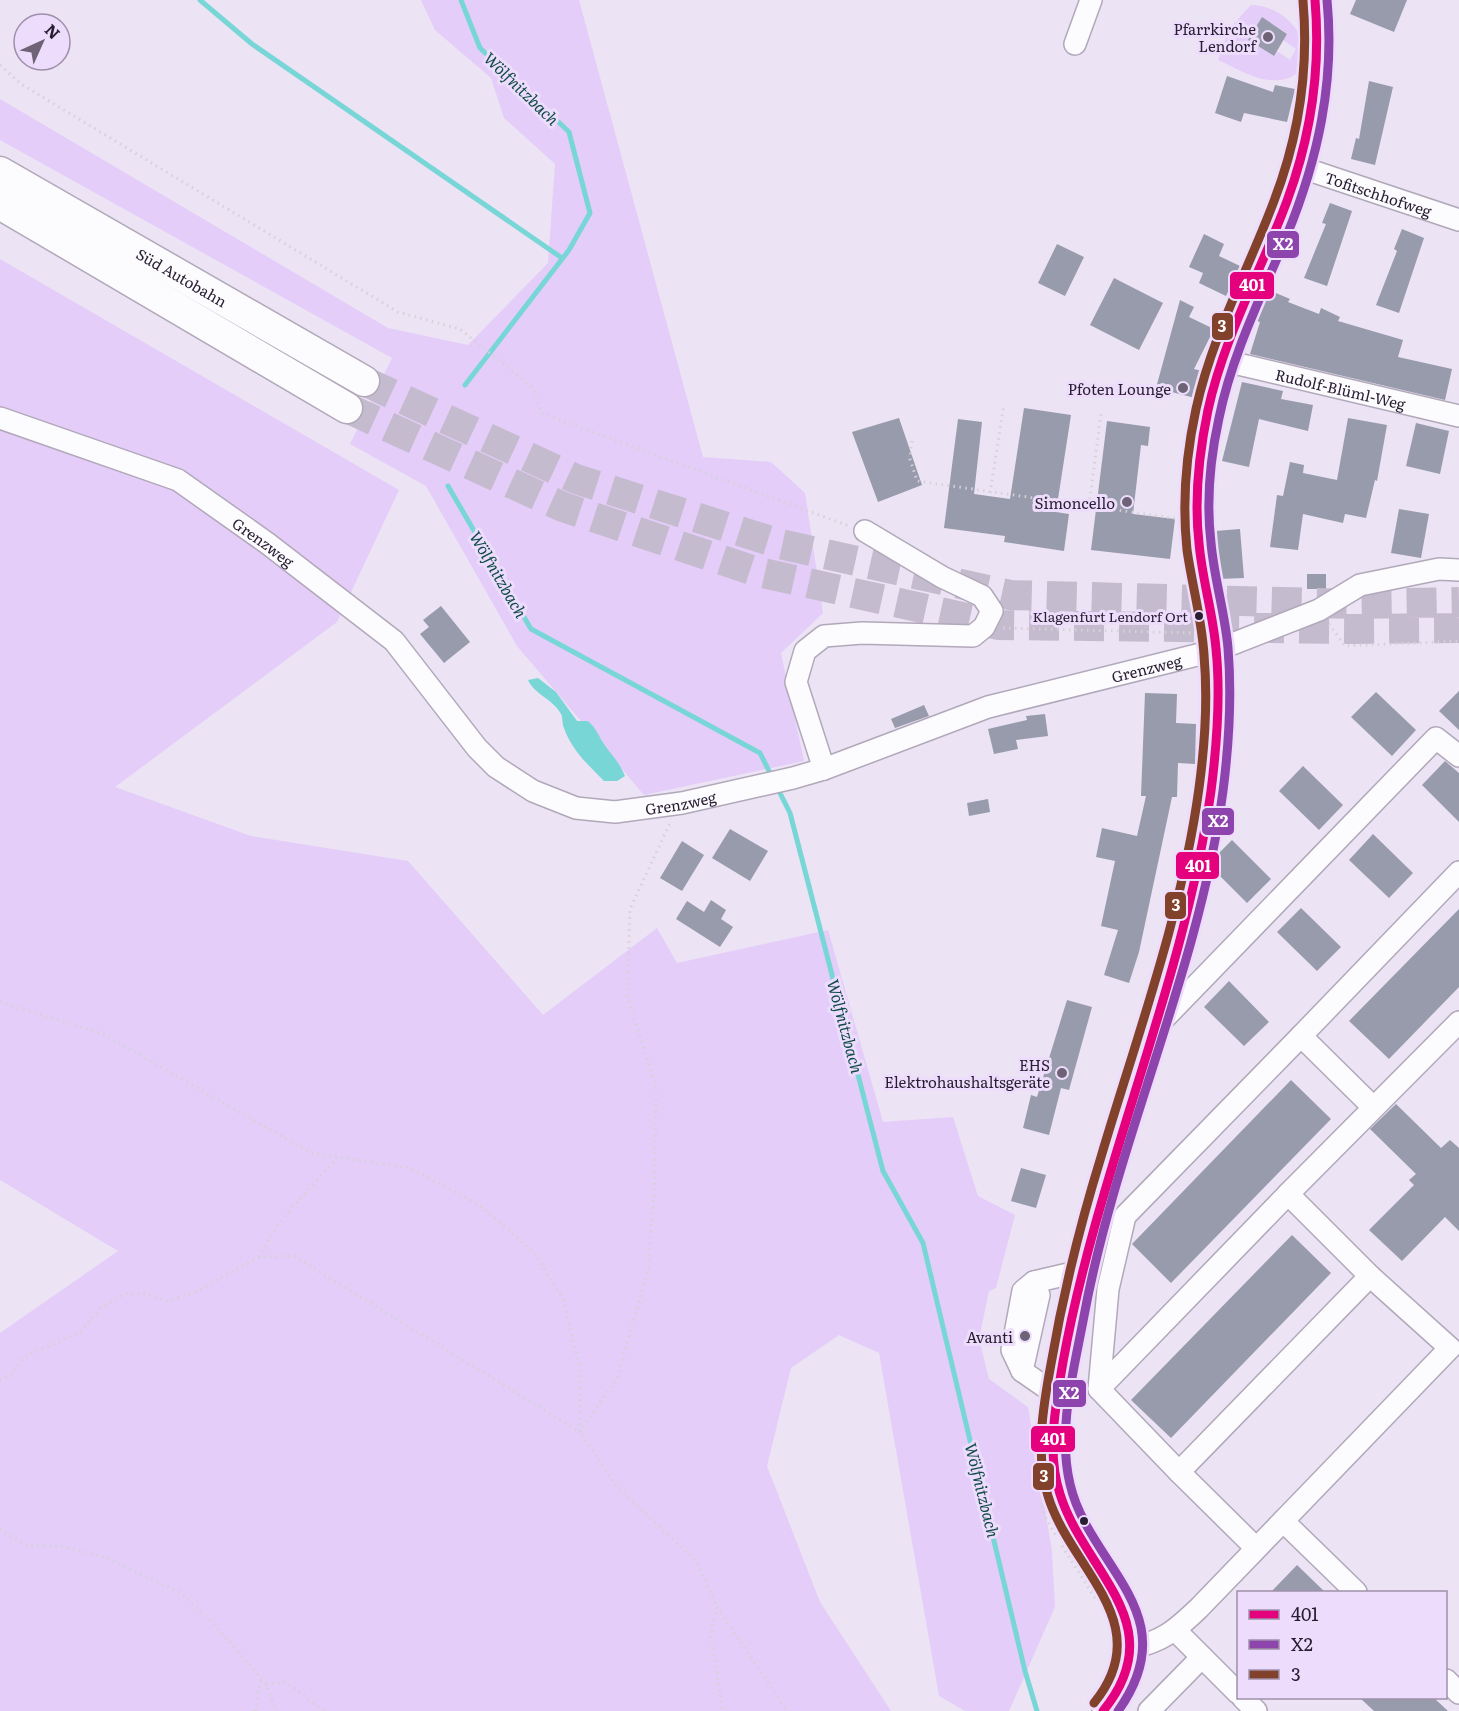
<svg xmlns="http://www.w3.org/2000/svg" width="1459" height="1711" viewBox="0 0 1459 1711" font-family="Literata,serif">
<style>
.green{fill:#e4cdf8;fill-rule:evenodd}
.water{fill:#78d6d7}
.lines{fill:none;stroke-linecap:round;stroke-linejoin:round}
.stream{stroke:#78d6d7;stroke-width:5}
.building{fill:#979bab}
.highway-tunnel{stroke:#c5bbce;stroke-width:30;stroke-dasharray:30 15;stroke-linecap:butt}
.minor-casing{stroke:#b1a8b9;stroke-width:24}
.highway-casing{stroke:#b1a8b9;stroke-width:33}
.path{stroke:#d5d2d7;stroke-width:3;stroke-dasharray:1.5 4.5;stroke-linecap:butt}
.minor{stroke:#fcfbfe;stroke-width:21}
.highway{stroke:#fcfbfe;stroke-width:30}
.bus-1-casing{stroke:#eddcfc;stroke-width:14}
.bus-2-casing{stroke:#eddcfc;stroke-width:14}
.bus-3-casing{stroke:#eddcfc;stroke-width:14}
.bus-1{stroke:#e5007d;stroke-width:9}
.bus-2{stroke:#8e44ad;stroke-width:9}
.bus-3{stroke:#81412b;stroke-width:9}
.poi-dot{fill:#6d6276;stroke:#eddcfc;stroke-width:2}
.bus-dot{fill:#281d31;stroke:#eddcfc;stroke-width:2}
.labels{text-anchor:middle;dominant-baseline:central;stroke-width:6;stroke-linejoin:round;paint-order:stroke}
.bus-label{font-size:14px;fill:#281d31;stroke:#eddcfc;text-anchor:end}
.poi-label{font-size:15px;fill:#281d31;stroke:#eddcfc;text-anchor:end}
.street-label{font-size:15px;fill:#281d31;stroke:#eddcfc}
.water-label{font-size:16px;font-style:italic;fill:#0f4b48;stroke:#eddcfc}
.line-badge{stroke:#eddcfc;stroke-width:2}
.badge-label{font-size:16px;text-anchor:middle;font-weight:bold;fill:#fff}
</style>
<rect width="100%" height="100%" fill="#ece3f5"/>
<path class="green" d="M 421,0 L 579,0 L 703,457 L 771,462 L 805,493 L 823,613 L 781,653 L 804,761 L 644,795 L 517,646 L 426,486 L 350,444 L 392,358 L 0,140 L 0,99 L 388,328 L 468,345 L 548,263 L 555,164 L 504,118 L 491,78 L 435,30 Z
M 1251,5 C 1306,6 1329,84 1270,80 C 1253,79 1234,67 1218,60 L 1229,29 ZM 1262,18 L 1287,33 L 1283,40 L 1296,49 L 1290,60 L 1277,51 L 1273,56 L 1248,40 Z
M 0,259 L 399,490 L 337,622 L 115,787 L 251,836 L 408,861 L 543,1015 L 657,928 L 677,963 L 828,930 L 883,1122 L 953,1117 L 978,1196 L 1015,1215 L 996,1288 L 989,1291 L 979,1339 L 989,1379 L 1028,1407 L 1052,1551 L 1055,1607 L 1009,1711 L 965,1711 L 939,1696 L 879,1353 L 839,1335 L 791,1368 L 767,1466 L 820,1602 L 891,1711 L 0,1711 L 0,1333 L 118,1251 L 0,1180 Z"/>
<path class="water" d="M 538,678 L 556,692 L 577,721 L 588,721 C 596,728 598,735 604,744 C 613,757 618,760 625,776 L 617,781 L 604,781 C 588,765 571,749 564,728 C 562,724 563,718 561,714 C 553,699 535,695 528,680 Z"/>
<g class="lines">
<path class="stream" d="M 200,0 L 252,44 L 562,258
M 461,0 L 480,48 L 569,132 L 590,213 L 569,250 L 465,385
M 448,486 L 531,629 L 760,753 L 773,779
M 777,787 L 790,813 L 883,1171 L 923,1243 L 1025,1671 L 1037,1711"/>
</g>
<path class="building" d="M 1356,0 L 1407,0 L 1394,32 L 1350,14 Z
M 1262,17 L 1287,34 L 1274,56 L 1248,40 Z
M 1227,76 L 1273,92 L 1275,85 L 1295,89 L 1287,122 L 1244,113 L 1241,122 L 1215,113 Z
M 1369,81 L 1393,87 L 1375,165 L 1351,159 L 1356,138 L 1359,139 Z
M 1330,203 L 1352,211 L 1327,286 L 1304,278 L 1326,224 L 1322,223 Z
M 1402,229 L 1424,238 L 1399,313 L 1376,305 L 1397,251 L 1394,249 Z
M 1204,234 L 1224,244 L 1219,256 L 1240,266 L 1226,296 L 1199,283 L 1203,273 L 1189,267 Z
M 1057,244 L 1084,257 L 1065,296 L 1038,283 Z
M 1114,278 L 1163,303 L 1139,350 L 1090,325 Z
M 1269,290 L 1290,299 L 1288,302 L 1319,314 L 1321,308 L 1340,317 L 1338,321 L 1403,340 L 1398,357 L 1452,369 L 1445,400 L 1250,354 L 1260,322 L 1257,321 Z
M 1180,300 L 1194,307 L 1189,317 L 1214,329 L 1194,369 L 1202,371 L 1195,398 L 1156,388 Z
M 1242,382 L 1283,391 L 1281,399 L 1313,405 L 1308,431 L 1259,419 L 1249,467 L 1222,461 Z
M 1024,408 L 1071,415 L 1056,512 L 1069,514 L 1064,551 L 1004,542 L 1005,536 L 944,528 L 958,419 L 982,422 L 974,494 L 1010,499 Z
M 899,418 L 922,485 L 878,502 L 852,432 Z
M 1348,418 L 1387,425 L 1377,481 L 1375,480 L 1366,518 L 1345,514 L 1343,523 L 1303,514 L 1298,550 L 1270,547 L 1277,495 L 1283,496 L 1290,462 L 1304,465 L 1303,473 L 1337,480 Z
M 1107,421 L 1150,427 L 1148,446 L 1141,445 L 1133,514 L 1175,519 L 1170,559 L 1091,550 Z
M 1416,423 L 1449,431 L 1440,474 L 1406,466 Z
M 1399,509 L 1429,514 L 1421,558 L 1391,553 Z
M 1240,529 L 1244,578 L 1218,579 L 1215,531 Z
M 1307,574 L 1326,574 L 1326,589 L 1307,589 Z
M 441,606 L 470,642 L 444,663 L 420,634 L 429,627 L 423,620 Z
M 1459,691 L 1459,730 L 1439,711 Z
M 1376,692 L 1416,730 L 1392,756 L 1351,717 Z
M 1145,693 L 1177,694 L 1176,723 L 1196,724 L 1195,764 L 1178,763 L 1177,797 L 1172,797 L 1139,952 L 1129,983 L 1104,975 L 1118,930 L 1101,926 L 1115,861 L 1096,857 L 1102,828 L 1137,836 L 1146,796 L 1141,796 Z
M 924,705 L 929,716 L 895,728 L 891,719 Z
M 1045,714 L 1048,736 L 1016,740 L 1018,749 L 994,754 L 988,729 L 1027,720 L 1026,716 Z
M 1445,761 L 1459,773 L 1459,822 L 1422,785 Z
M 1303,766 L 1343,805 L 1319,830 L 1279,791 Z
M 988,799 L 990,812 L 969,816 L 967,803 Z
M 730,829 L 768,851 L 750,881 L 712,858 Z
M 1373,834 L 1413,873 L 1389,898 L 1349,860 Z
M 1232,840 L 1271,879 L 1247,903 L 1210,866 L 1211,861 Z
M 682,841 L 704,855 L 682,891 L 660,878 Z
M 711,900 L 726,910 L 721,919 L 733,927 L 720,947 L 676,919 L 687,901 L 704,912 Z
M 1301,908 L 1341,947 L 1317,971 L 1277,932 Z
M 1459,909 L 1459,987 L 1389,1059 L 1349,1021 Z
M 1229,981 L 1269,1022 L 1244,1046 L 1204,1007 Z
M 1067,1000 L 1092,1007 L 1069,1090 L 1061,1088 L 1049,1135 L 1023,1128 L 1031,1095 L 1037,1097 Z
M 1291,1080 L 1331,1119 L 1171,1283 L 1132,1244 Z
M 1396,1104 L 1441,1148 L 1450,1140 L 1459,1148 L 1459,1231 L 1445,1217 L 1402,1261 L 1369,1230 L 1414,1185 L 1409,1180 L 1416,1174 L 1370,1129 Z
M 1021,1168 L 1046,1175 L 1036,1208 L 1011,1201 Z
M 1292,1235 L 1331,1273 L 1171,1438 L 1131,1400 Z
M 1297,1565 L 1326,1593 L 1270,1593 Z
M 1360,1698 L 1434,1698 L 1448,1711 L 1374,1711 Z"/>
<g class="lines">
<path class="highway-tunnel" d="M 364,381 L 576,479 L 780,544 L 1010,595 L 1357,604 L 1459,602
M 347,408 L 563,507 L 758,572 L 999,625 L 1351,629 L 1459,628"/>
<g class="minor-casing">
<g id="minor">
<path d="M 1075,44 L 1091,0"/>
<path id="s1" d="M 1297,166 L 1459,220"/>
<path id="s2" d="M 1221,360 L 1459,416"/>
<path id="s3" d="M 0,418 L 178,480 L 267,543 L 394,641 L 477,748 L 496,767 L 533,791 L 576,808 L 615,812 L 682,803 L 793,778 L 824,769 L 988,707 L 1217,650 L 1319,610 L 1360,585 L 1439,569 L 1459,570"/>
<path d="M 824,769 L 796,682 L 805,651 L 824,636 L 862,633 L 973,636 L 984,627 L 992,611 L 982,596 L 942,577 L 865,531"/>
<path d="M 1152,1031 L 1436,738 L 1459,756"/>
<path d="M 1301,1036 L 1459,872"/>
<path d="M 1370,1276 L 1288,1194 L 1459,1022"/>
<path d="M 1022,1371 L 1039,1295 L 1034,1282"/>
<path d="M 1099,1389 L 1108,1289 L 1125,1216 L 1301,1036 L 1373,1107"/>
<path d="M 1058,1396 L 1022,1371 L 1012,1350 L 1023,1291 L 1034,1282 L 1081,1271"/>
<path d="M 1179,1472 L 1099,1389 L 1288,1194"/>
<path d="M 1283,1521 L 1356,1592"/>
<path d="M 1176,1631 L 1238,1693"/>
<path d="M 1130,1649 C 1163,1641 1175,1631 1199,1608 L 1450,1348 L 1370,1276 L 1179,1472 L 1256,1548"/>
<path d="M 1446,1680 L 1459,1693"/>
<path d="M 1243,1698 L 1256,1711"/>
<path d="M 1103,1711 C 1118,1694 1126,1677 1129,1655 C 1138,1592 1077,1551 1060,1495 C 1049,1459 1054,1416 1060,1380 C 1088,1185 1176,1003 1208,809 C 1216,757 1221,701 1216,649 C 1213,619 1205,590 1201,561 C 1193,512 1198,458 1208,410 C 1223,337 1261,271 1287,201 C 1311,136 1324,69 1315,0"/>
<path d="M 1149,1711 L 1202,1657"/>
</g>
</g>
<g class="highway-casing">
<g id="highway">
<path id="s4" d="M 0,172 L 364,381"/>
<path d="M 0,204 L 347,408"/>
</g>
</g>
<path class="path" d="M 0,65 L 21,84 L 398,312 L 460,329 L 533,388 L 541,413 L 849,526
M 912,441 L 910,459 L 917,481 L 1180,519
M 990,493 L 1004,404
M 1089,505 L 1101,414
M 1329,624 L 1345,646 L 1459,641
M 1003,628 L 1195,633
M 0,1002 L 103,1034 L 311,1153 L 410,1168 L 478,1204 L 534,1252 L 563,1299 L 579,1364 L 580,1432 L 617,1487 L 696,1561 L 717,1607 L 787,1711
M 259,1257 L 278,1224 L 337,1158
M 0,1380 L 12,1374 L 24,1357 L 80,1332 L 101,1308 L 124,1294 L 146,1293 L 167,1301 L 193,1293 L 259,1257 L 294,1256 L 580,1432 L 617,1378 L 648,1271 L 655,1177 L 656,1086 L 627,996 L 630,909 L 670,823
M 1033,1453 L 1033,1432
M 1034,1471 L 1036,1485
M 1042,1506 L 1046,1518 L 1057,1538
M 0,1529 L 25,1545 L 65,1547 L 104,1557 L 181,1593 L 212,1622 L 266,1684 L 276,1711
M 1062,1546 L 1097,1601
M 717,1607 L 711,1636 L 723,1711
M 266,1684 L 286,1682 L 324,1711
M 255,1711 L 261,1679"/>
<use href="#minor" class="minor"/>
<use href="#highway" class="highway"/>
<g class="bus-1-casing">
<path id="bus-1" d="M 1103,1711 C 1174,1624 1084,1572 1060,1494 C 1046,1452 1056,1404 1063,1362 C 1098,1168 1184,984 1211,791 C 1217,744 1221,696 1216,649 C 1213,613 1202,579 1199,543 C 1194,499 1199,453 1208,410 C 1224,337 1261,271 1287,201 C 1311,136 1321,70 1315,0"/>
</g>
<g class="bus-2-casing">
<path id="bus-2" d="M 1118,1711 C 1188,1613 1089,1567 1070,1484 C 1057,1430 1074,1370 1084,1316 C 1117,1138 1199,971 1223,791 C 1229,744 1232,696 1228,648 C 1225,613 1214,578 1211,543 C 1206,501 1210,459 1219,418 C 1232,354 1262,295 1287,235 C 1318,159 1335,82 1327,0"/>
</g>
<g class="bus-3-casing">
<path id="bus-3" d="M 1094,1703 C 1159,1623 1070,1569 1048,1496 C 1035,1454 1043,1407 1051,1364 C 1063,1294 1080,1225 1101,1157 C 1137,1036 1182,914 1199,788 C 1205,744 1208,700 1204,655 C 1202,620 1192,585 1187,550 C 1182,503 1186,455 1196,409 C 1212,336 1248,270 1274,201 C 1299,136 1309,70 1303,1"/>
</g>
<use href="#bus-1" class="bus-1"/>
<use href="#bus-2" class="bus-2"/>
<use href="#bus-3" class="bus-3"/>
</g>
<g class="poi-dot">
<circle cx="1268" cy="37" r="6"/>
<circle cx="1183" cy="388" r="6"/>
<circle cx="1127" cy="502" r="6"/>
<circle cx="1062" cy="1073" r="6"/>
<circle cx="1025" cy="1336" r="6"/>
</g>
<g class="bus-dot">
<circle cx="1199" cy="616" r="5"/>
<circle cx="1084" cy="1521" r="5"/>
</g>
<g class="labels">
<g class="bus-label">
<text x="1188" y="616">Klagenfurt Lendorf Ort</text>
</g>
<g class="poi-label">
<text x="1256" y="28">Pfarrkirche<tspan x="1256" dy="17">Lendorf</tspan></text>
<text x="1171" y="388">Pfoten Lounge</text>
<text x="1115" y="502">Simoncello</text>
<text x="1050" y="1064">EHS<tspan x="1050" dy="17">Elektrohaushaltsgeräte</tspan></text>
<text x="1013" y="1336">Avanti</text>
</g>
<g class="street-label">
<text stroke="none"><textPath href="#s1" startOffset="86">Tofitschhofweg</textPath></text>
<text stroke="none"><textPath href="#s4" startOffset="210">Süd Autobahn</textPath></text>
<text stroke="none"><textPath href="#s2" startOffset="123">Rudolf-Blüml-Weg</textPath></text>
<text stroke="none"><textPath href="#s3" startOffset="294">Grenzweg</textPath></text>
<text stroke="none"><textPath href="#s3" startOffset="1302">Grenzweg</textPath></text>
<text stroke="none"><textPath href="#s3" startOffset="816">Grenzweg</textPath></text>
</g>
<g class="water-label">
<text transform="translate(522 88) rotate(44)">Wölfnitzbach</text>
<text transform="translate(499 574) rotate(60)">Wölfnitzbach</text>
<text transform="translate(846 1026) rotate(75)">Wölfnitzbach</text>
<text transform="translate(983 1490) rotate(76)">Wölfnitzbach</text>
</g>
</g>
<g class="line-badge">
<rect x="1266" y="230" width="34" height="29" rx="6" fill="#8e44ad"/>
<rect x="1229" y="271" width="46" height="29" rx="6" fill="#e5007d"/>
<rect x="1211" y="312" width="23" height="29" rx="6" fill="#81412b"/>
<rect x="1201" y="807" width="34" height="29" rx="6" fill="#8e44ad"/>
<rect x="1175" y="851" width="45" height="29" rx="6" fill="#e5007d"/>
<rect x="1164" y="891" width="23" height="29" rx="6" fill="#81412b"/>
<rect x="1052" y="1379" width="35" height="29" rx="6" fill="#8e44ad"/>
<rect x="1030" y="1425" width="46" height="28" rx="6" fill="#e5007d"/>
<rect x="1032" y="1462" width="23" height="29" rx="6" fill="#81412b"/>
</g>
<g class="badge-label">
<text x="1283" y="250">X2</text>
<text x="1252" y="291">401</text>
<text x="1222" y="332">3</text>
<text x="1218" y="827">X2</text>
<text x="1198" y="872">401</text>
<text x="1176" y="911">3</text>
<text x="1069" y="1399">X2</text>
<text x="1053" y="1445">401</text>
<text x="1044" y="1482">3</text>
</g>
<rect x="1237" y="1591" width="210" height="108" fill="#eddcfc" stroke="#9e90ab" stroke-width="1.5"/>
<rect x="1249" y="1610" width="30" height="9" fill="#e5007d" stroke="#9e90ab" stroke-width="1.5"/>
<text x="1291" y="1621" font-size="18" fill="#281d31">401</text>
<rect x="1249" y="1640" width="30" height="9" fill="#8e44ad" stroke="#9e90ab" stroke-width="1.5"/>
<text x="1291" y="1651" font-size="18" fill="#281d31">X2</text>
<rect x="1249" y="1670" width="30" height="9" fill="#81412b" stroke="#9e90ab" stroke-width="1.5"/>
<text x="1291" y="1681" font-size="18" fill="#281d31">3</text>
<g transform="translate(42 42) rotate(45)"><circle r="28" fill="#eddcfc" stroke="#9e90ab" stroke-width="1.5"/>
<path d="M0-4.5L10 22L0 15L-10 22Z" fill="#6d6276"/>
<text y="-9" font-size="16" font-weight="bold" text-anchor="middle" fill="#281d31">N</text>
</g>
</svg>
